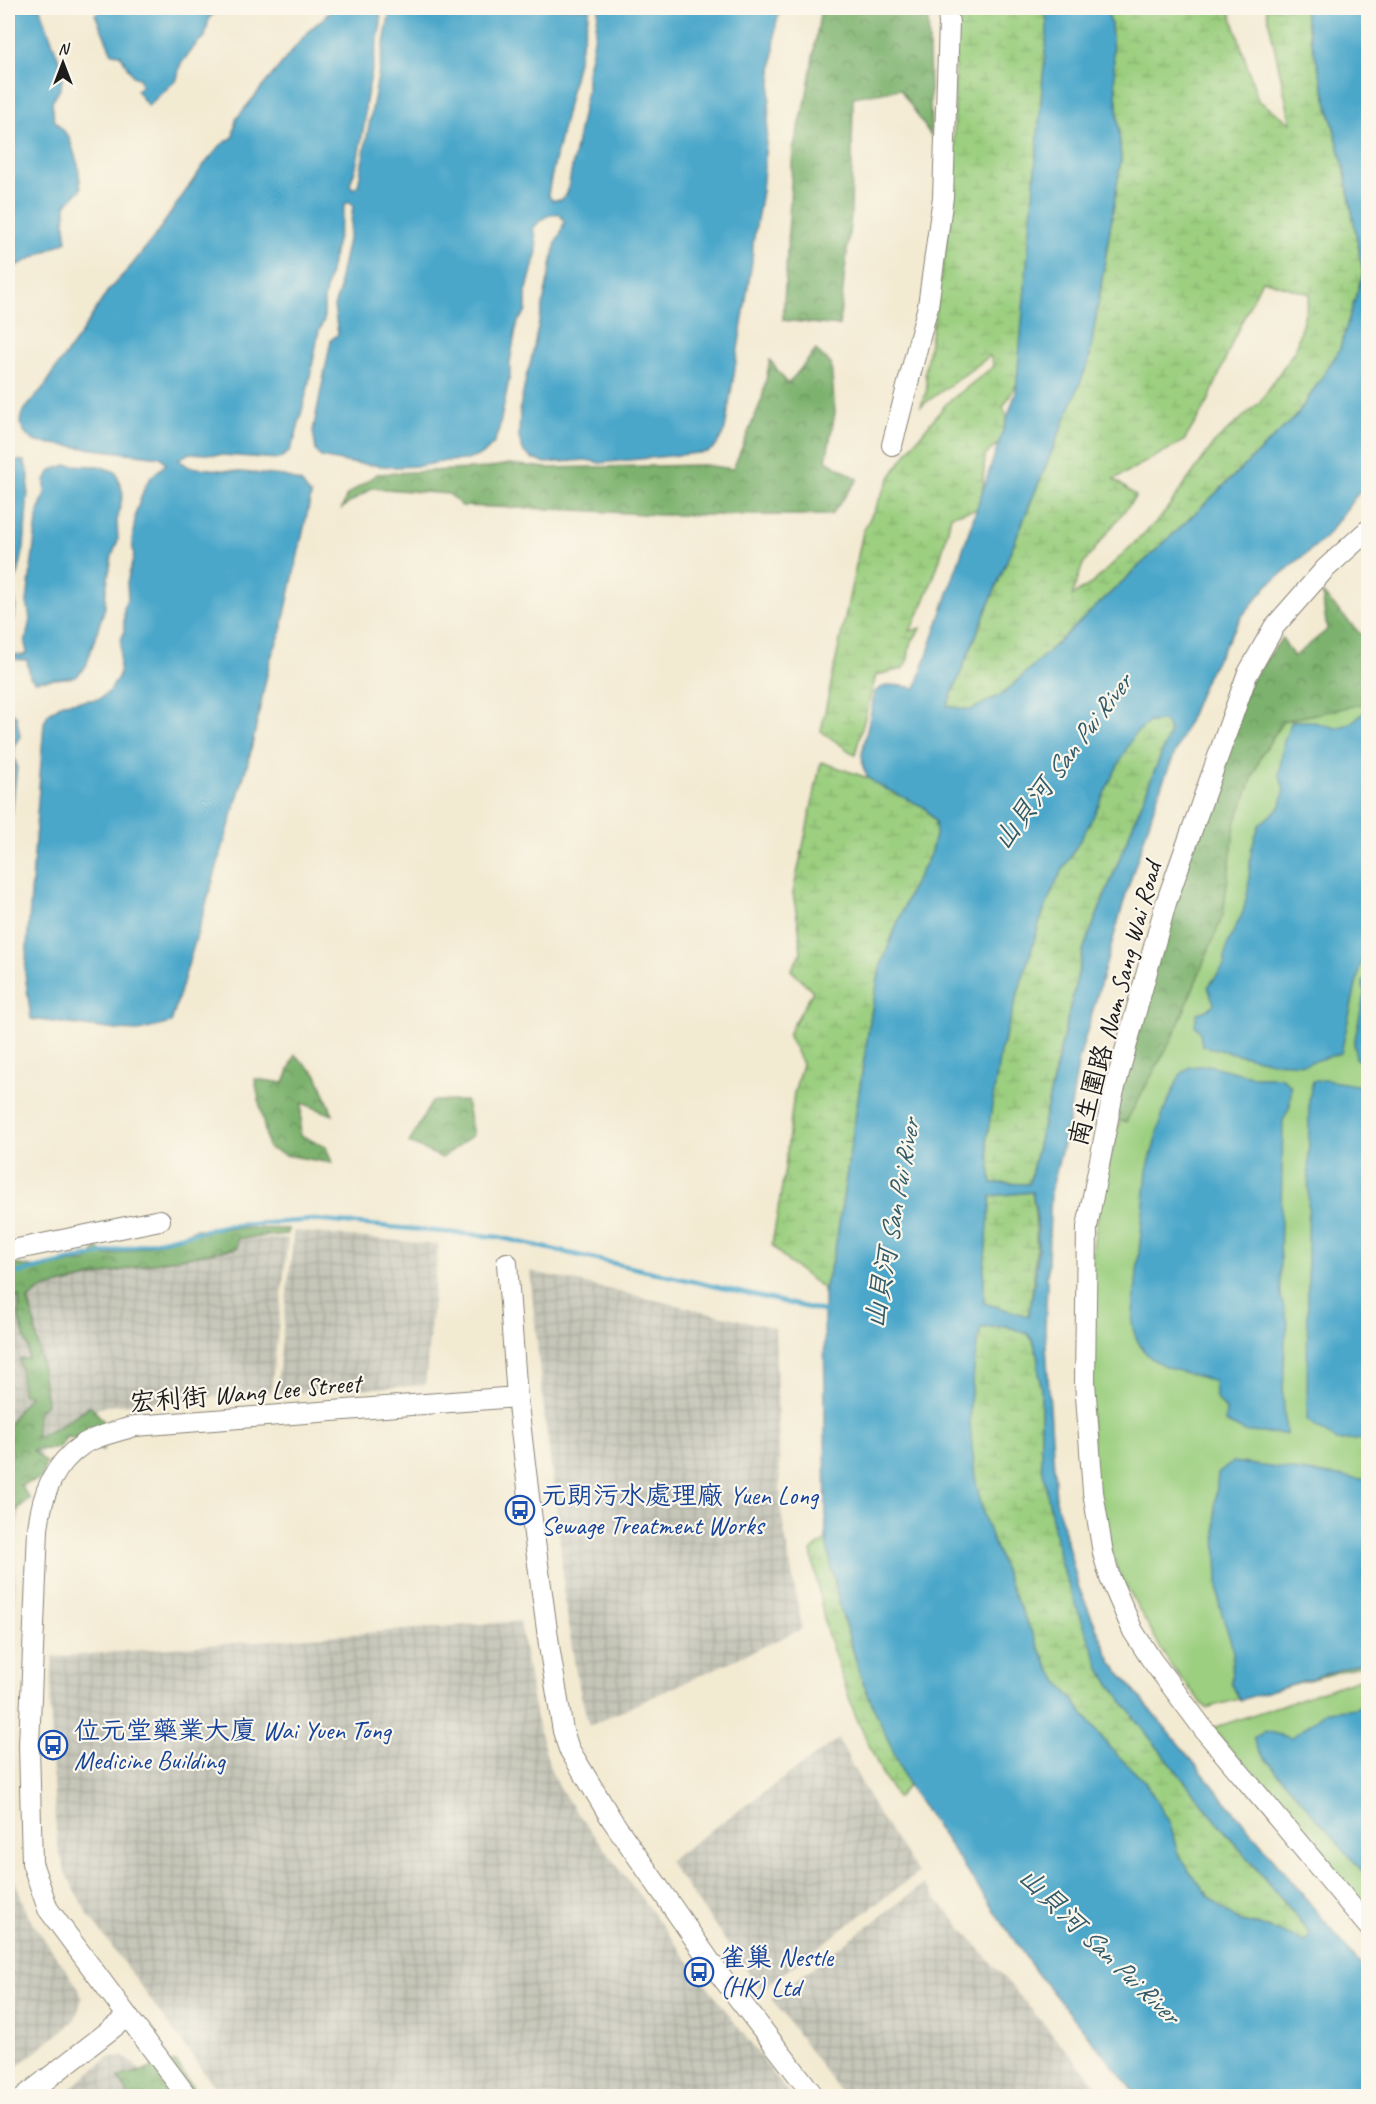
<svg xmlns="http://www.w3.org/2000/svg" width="1376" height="2104" viewBox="0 0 1376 2104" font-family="Caveat,'LXGW WenKai TC',sans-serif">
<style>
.industrial{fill:url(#industrial-grid)}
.grass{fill:#9ccf80;stroke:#5c764e;stroke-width:1.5}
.forest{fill:url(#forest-crowns);stroke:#4c6745;stroke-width:1.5}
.wetland{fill:url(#wetland-marsh);stroke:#5c764e;stroke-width:1.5;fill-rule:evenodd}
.water{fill:#4ca7ca;stroke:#346273;stroke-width:1.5;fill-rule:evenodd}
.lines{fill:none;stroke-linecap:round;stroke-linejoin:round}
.stream{stroke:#4ca7ca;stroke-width:4.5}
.minor-casing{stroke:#888377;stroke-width:22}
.minor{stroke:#fff;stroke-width:20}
.labels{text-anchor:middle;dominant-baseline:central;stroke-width:4.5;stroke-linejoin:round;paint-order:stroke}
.street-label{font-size:26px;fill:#1c1c1c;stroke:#fbf7ec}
.transit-label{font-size:26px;fill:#164399;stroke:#fbf7ec;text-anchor:start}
.water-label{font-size:27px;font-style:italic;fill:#325b6a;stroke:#fbf7ec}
</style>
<defs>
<pattern id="industrial-grid" width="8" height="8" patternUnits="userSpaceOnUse" patternTransform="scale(1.5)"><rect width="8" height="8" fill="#c5c5b8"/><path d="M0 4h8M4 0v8" fill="none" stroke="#a9a99e"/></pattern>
<pattern id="forest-crowns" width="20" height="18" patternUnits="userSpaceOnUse" patternTransform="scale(1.5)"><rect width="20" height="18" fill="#7db26e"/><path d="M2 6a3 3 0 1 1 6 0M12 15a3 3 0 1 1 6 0" fill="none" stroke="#66905a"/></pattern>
<pattern id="wetland-marsh" width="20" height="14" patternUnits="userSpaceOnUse" patternTransform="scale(1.5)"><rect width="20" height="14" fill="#9ccf80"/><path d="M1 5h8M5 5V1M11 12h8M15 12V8" fill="none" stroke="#86b16e"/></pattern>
</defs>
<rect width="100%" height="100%" fill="#fbf7ec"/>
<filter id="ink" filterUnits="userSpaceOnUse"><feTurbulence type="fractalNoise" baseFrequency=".0167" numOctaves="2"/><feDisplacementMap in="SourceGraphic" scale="12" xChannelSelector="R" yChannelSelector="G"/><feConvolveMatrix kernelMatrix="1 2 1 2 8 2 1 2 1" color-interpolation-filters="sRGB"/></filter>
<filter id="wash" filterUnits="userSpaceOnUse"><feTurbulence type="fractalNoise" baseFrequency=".008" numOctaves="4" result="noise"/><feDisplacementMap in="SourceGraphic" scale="24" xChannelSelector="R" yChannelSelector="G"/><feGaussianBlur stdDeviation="1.35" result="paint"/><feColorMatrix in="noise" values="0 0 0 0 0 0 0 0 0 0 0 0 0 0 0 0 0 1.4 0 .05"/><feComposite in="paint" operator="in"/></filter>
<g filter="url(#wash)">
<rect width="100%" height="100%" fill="#f3ead2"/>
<path class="industrial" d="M 294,1231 L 438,1245 L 425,1385 L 276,1394 Z
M 288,1238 L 271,1392 L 106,1406 L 82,1415 L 44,1448 L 30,1469 L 22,1497 L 17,1526 L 8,1756 L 8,1289 L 247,1239 Z
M 530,1271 L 775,1328 L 781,1513 L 802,1629 L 589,1726 L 577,1679 L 564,1596 L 560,1538 L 542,1394 Z
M 520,1621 L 535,1715 L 551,1771 L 564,1795 L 790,2096 L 221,2096 L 87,1913 L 66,1874 L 58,1848 L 55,1818 L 50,1705 L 53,1657 Z
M 838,1739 L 877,1812 L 918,1873 L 761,1990 L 668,1861 Z
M 8,1831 L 9,1865 L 28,1916 L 78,1987 L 82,1999 L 75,2019 L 67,2027 L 8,2074 Z
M 924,1884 L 1030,2008 L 1106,2096 L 843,2096 L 771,1998 Z
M 109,2057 L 123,2057 L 135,2064 L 160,2096 L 61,2096 Z"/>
<path class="grass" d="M 1368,683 L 1368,1664 L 1206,1708 L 1171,1666 L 1117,1570 L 1093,1492 L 1086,1293 L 1099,1207 L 1139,1041 L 1247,720 Z
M 1368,1676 L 1368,1915 L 1213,1728 Z"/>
<path class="forest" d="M 821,8 L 928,8 L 931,136 L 900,89 L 853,97 L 851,215 L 839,326 L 783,320 L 793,149 L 806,100 Z
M 816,350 L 831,364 L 835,413 L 826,460 L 858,479 L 831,515 L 660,515 L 576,510 L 462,506 L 449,494 L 372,488 L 342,508 L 347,495 L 377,474 L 487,468 L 509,464 L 547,468 L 705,465 L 733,469 L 762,399 L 770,360 L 788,384 Z
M 1322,593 L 1368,642 L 1368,703 L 1283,721 L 1261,756 L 1235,824 L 1223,915 L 1174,1035 L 1126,1122 L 1102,1116 L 1160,905 L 1250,682 L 1282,638 L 1294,657 L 1327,630 Z
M 295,1055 L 317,1075 L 333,1115 L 302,1103 L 300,1135 L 326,1147 L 332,1163 L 285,1155 L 268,1148 L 255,1079 L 284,1083 Z
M 432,1101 L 466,1101 L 473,1135 L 442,1158 L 409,1143 Z
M 235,1228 L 288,1229 L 287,1234 L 237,1239 L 237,1248 L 153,1263 L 42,1289 L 28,1300 L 34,1319 L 47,1403 L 37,1413 L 36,1438 L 56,1428 L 90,1406 L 103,1420 L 103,1451 L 67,1436 L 59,1448 L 33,1450 L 46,1463 L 41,1479 L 20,1485 L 30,1499 L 12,1514 L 8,1554 L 8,1462 L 13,1454 C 0,1426 14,1416 30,1395 L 22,1394 L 20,1359 L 28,1359 L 28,1348 L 19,1319 L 19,1296 L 8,1303 L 8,1282 L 11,1281 L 14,1264 L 37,1268 L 87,1261 L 97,1248 L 107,1256 L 166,1241 L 196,1229 Z
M 176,2062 L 198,2096 L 129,2096 L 118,2077 Z"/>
<path class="wetland" d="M 955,8 L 1045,8 L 1053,50 L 1027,367 L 1003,407 L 1013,428 L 985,456 L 981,508 L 951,515 C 943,556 929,594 910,631 L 921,628 L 910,644 L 908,660 L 902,669 L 876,675 L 855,755 L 821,731 L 863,532 L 891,476 L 914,443 L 947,403 L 994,366 L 990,356 L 921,406 L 927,389 L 925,372 L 954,197 Z
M 1107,8 L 1229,8 L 1258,100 L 1291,123 L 1266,8 L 1303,8 L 1344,167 L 1363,273 L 1339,351 L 1298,414 L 1186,522 L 1004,693 L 971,710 L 947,706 L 1089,361 L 1121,160 L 1111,25 ZM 1262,280 L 1310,294 L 1295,350 L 1260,402 L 1214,443 L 1162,516 L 1094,582 L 1072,596 L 1083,564 L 1136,496 L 1114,479 L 1184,441 L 1208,402 L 1234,338 Z
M 1164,721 L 1170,732 L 1084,948 L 1029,1184 L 992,1183 L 991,1196 L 1032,1192 C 1040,1237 1035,1272 1029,1316 L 1009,1312 L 981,1328 L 1006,1326 L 1028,1334 L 1033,1341 L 1037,1353 L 1041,1392 L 1041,1462 L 1101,1671 L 1138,1723 L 1214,1818 L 1311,1935 L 1307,1942 L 1368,1974 L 1368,2096 L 1031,1812 L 914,1320 L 994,986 L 1134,735 L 1149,722 Z
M 821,762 L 868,778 L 880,786 L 924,807 L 935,821 L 936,832 L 930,855 L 911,889 L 881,965 L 871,1014 L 835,1250 L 824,1289 L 788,1262 L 772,1245 L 784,1175 L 794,1093 L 802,1064 L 788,1034 L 813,991 L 791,970 L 801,953 L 799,928 L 793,893 Z
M 826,1540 L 840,1608 L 863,1683 L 908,1785 L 897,1798 L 883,1776 L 854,1712 L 826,1629 L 811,1551 Z"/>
<path class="water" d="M 8,8 L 40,8 L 63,71 L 61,87 L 52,102 L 54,120 L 69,137 L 78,165 L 81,189 L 66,205 L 65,226 L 67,241 L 12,268 L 8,266 Z
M 108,8 L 228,8 L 223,13 L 216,12 L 209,18 L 205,37 L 197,43 L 180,65 L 177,79 L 148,106 L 136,90 L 141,87 L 140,79 L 133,76 L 120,54 L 112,53 L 95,14 Z
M 333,8 L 379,8 L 380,9 L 381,24 L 365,106 L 365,121 L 356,167 L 350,184 L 353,189 L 358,186 L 389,16 L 393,8 L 590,8 L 550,183 L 548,195 L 552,200 L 561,200 L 567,194 L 587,89 L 587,72 L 592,51 L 599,8 L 781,8 L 776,24 L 762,191 L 753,244 L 752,262 L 725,430 L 716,446 L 708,452 L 600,463 L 586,460 L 546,463 L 533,459 L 524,452 L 519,438 L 520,408 L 527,373 L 530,365 L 556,242 L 560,235 L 564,222 L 560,214 C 548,213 540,219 533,229 L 536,237 L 537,251 L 526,293 L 526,311 L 517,323 L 510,362 L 510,375 L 499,429 L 494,443 L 483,454 L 467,460 L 446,461 L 420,466 L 395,467 L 351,463 L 321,457 L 316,451 L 313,431 L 331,340 L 338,334 L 334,306 L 340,289 L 339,282 L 350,230 L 353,206 L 350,202 L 345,204 L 324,299 L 324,320 L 319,331 L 308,387 L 295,438 L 289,452 L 279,459 L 190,453 L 178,459 L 189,467 L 284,476 L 302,483 L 311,496 L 281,632 L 270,660 L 250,755 L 171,1023 L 139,1031 L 117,1030 L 31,1019 L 25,973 L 44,723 L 48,714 L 63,703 L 99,699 L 110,691 L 119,675 L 121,641 L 124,631 L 124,606 L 128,598 L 127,583 L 134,555 L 132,542 L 136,512 L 145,486 L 152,476 L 166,464 L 161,457 L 36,442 L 26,435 L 20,423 L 22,413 L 47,383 L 51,375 L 80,335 L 107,292 L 132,265 L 155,236 L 203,166 L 221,145 L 233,137 L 236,119 L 306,34 C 315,24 327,17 333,8 Z
M 1046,8 L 1107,8 L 1111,25 L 1121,160 L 1089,361 L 947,706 L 971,710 L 1004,693 L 1186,522 L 1298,414 L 1339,351 L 1363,273 L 1344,167 L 1303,8 L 1368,8 L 1368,485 L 1356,496 L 1325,538 L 1268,585 L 1242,616 L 1207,676 L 1160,789 L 1126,894 L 1079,1059 L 1068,1124 L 1051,1192 L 1045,1329 L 1056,1500 L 1079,1588 L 1112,1663 L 1368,1974 L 1368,2096 L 1138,2096 L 1036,1972 L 908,1785 L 863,1683 L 840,1608 L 826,1540 L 824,1289 L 835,1250 L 871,1014 L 881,965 L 911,889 L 930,855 L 936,832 L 935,821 L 924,807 L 880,786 L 868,778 L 863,767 L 862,754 L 875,692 C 887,681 902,686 916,688 L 1016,392 L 1047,30 ZM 1164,721 L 1170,732 L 1084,948 L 1029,1184 L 992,1183 L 987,1139 L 1000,1053 L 1041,918 L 1056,882 L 1090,823 L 1113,775 L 1134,735 L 1149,722 ZM 1032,1192 C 1042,1231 1037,1278 1028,1316 L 984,1303 L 984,1269 L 991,1196 ZM 1006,1326 L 1028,1334 L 1033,1341 L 1037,1353 L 1041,1392 L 1041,1462 L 1061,1565 L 1101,1671 L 1138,1723 L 1214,1818 L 1311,1934 L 1306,1942 L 1267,1927 L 1241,1922 L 1221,1908 L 1209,1896 L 1190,1872 L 1177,1851 L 1170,1823 L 1145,1782 L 1110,1748 L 1050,1670 L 1012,1591 L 984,1517 L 975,1477 L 970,1424 L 970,1402 L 977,1345 L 981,1328 Z
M 8,460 L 24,461 L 29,475 L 24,548 L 18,574 L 15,581 L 8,586 Z
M 66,465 L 99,466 L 116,472 L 123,493 L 117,521 L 118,540 L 112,556 L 106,589 L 105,607 L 86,666 L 76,677 L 35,681 L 30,677 L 27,660 L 8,659 L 8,654 L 24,655 L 27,652 L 25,644 L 30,619 L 27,602 L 38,512 L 45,493 L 45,480 L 52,470 Z
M 8,593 L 14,597 L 16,605 L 8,645 Z
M 8,708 L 16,716 L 20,736 L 15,744 L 14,757 L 17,766 L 11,818 L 8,827 Z
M 1368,709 L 1368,931 L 1341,1053 L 1305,1064 L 1272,1062 L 1202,1046 L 1200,1032 L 1195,1025 L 1197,1013 L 1207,1010 L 1214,1004 L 1208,987 L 1224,966 L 1227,945 L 1243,912 L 1248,891 L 1251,851 L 1259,825 L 1281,806 L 1284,790 L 1279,773 L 1284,741 L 1292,721 L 1310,721 L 1336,728 L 1349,724 Z
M 1368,972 L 1368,1065 L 1364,1065 L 1356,1058 L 1354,1044 L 1364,995 L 1363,982 Z
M 1208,1065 L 1255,1077 L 1281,1077 L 1291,1086 L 1290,1106 L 1283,1121 L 1280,1266 L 1281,1296 L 1288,1323 L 1285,1342 L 1283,1394 L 1286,1434 L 1245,1432 L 1225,1422 L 1226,1410 L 1215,1396 L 1214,1381 C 1175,1368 1142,1370 1132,1324 L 1147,1171 L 1163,1113 L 1180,1075 L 1190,1067 Z
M 1325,1080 L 1368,1087 L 1368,1439 L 1337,1441 L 1307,1420 L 1309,1099 L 1313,1081 Z
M 1233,1462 L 1368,1480 L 1368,1661 L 1240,1700 L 1231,1683 L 1233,1649 L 1219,1604 L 1215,1506 L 1218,1474 Z
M 1368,1701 L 1368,1878 L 1258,1750 L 1253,1738 L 1266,1731 L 1291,1738 L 1327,1711 L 1356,1708 Z"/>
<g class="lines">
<path class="stream" d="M 8,1275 L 224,1226 L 314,1220 L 498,1237 L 827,1312"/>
</g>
</g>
<g filter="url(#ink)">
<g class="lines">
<g class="minor-casing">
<path id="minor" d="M 892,445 L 928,306 L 943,197 L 949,23 L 947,8
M 1368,530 L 1325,569 L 1274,627 L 1247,675 L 1166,903 L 1112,1098 L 1087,1227 L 1085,1382 L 1093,1492 L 1103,1553 L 1110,1578 L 1133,1631 L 1151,1659 L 1205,1731 L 1368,1926
M 8,1251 L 160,1220
M 507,1263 L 517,1397 L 530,1505 L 550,1652 L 563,1731 L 569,1749 L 612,1820 L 714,1967 L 814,2096
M 25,2096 L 127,2017
M 187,2096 L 48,1909 L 32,1863 L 29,1745 L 38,1530 C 41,1497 53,1465 82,1445 C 95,1436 120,1431 135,1426 L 517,1397"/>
</g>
<use href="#minor" class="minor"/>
</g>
</g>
<defs>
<g id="bus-ring" transform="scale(1.5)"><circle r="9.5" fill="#fbf7ec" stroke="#1a4fb4" stroke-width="1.5"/><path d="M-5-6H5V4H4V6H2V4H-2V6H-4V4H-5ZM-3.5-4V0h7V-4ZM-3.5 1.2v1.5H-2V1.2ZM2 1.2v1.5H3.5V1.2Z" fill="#1a4fb4"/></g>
</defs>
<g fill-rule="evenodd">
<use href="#bus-ring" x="520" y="1510"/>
<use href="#bus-ring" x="53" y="1745"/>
<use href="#bus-ring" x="699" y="1972"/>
</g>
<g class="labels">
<g class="street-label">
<text transform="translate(1115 1004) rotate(-75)">南生圍路 Nam Sang Wai Road</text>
<text transform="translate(245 1393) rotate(-5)">宏利街 Wang Lee Street</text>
</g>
<g class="transit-label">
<text x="541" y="1495">元朗污水處理廠 Yuen Long<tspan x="541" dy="30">Sewage Treatment Works</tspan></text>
<text x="74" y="1730">位元堂藥業大廈 Wai Yuen Tong<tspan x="74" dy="30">Medicine Building</tspan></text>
<text x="720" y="1957">雀巢 Nestle<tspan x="720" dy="30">(HK) Ltd</tspan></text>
</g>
<g class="water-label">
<text transform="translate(1062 762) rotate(-53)">山貝河 San Pui River</text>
<text transform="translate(892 1224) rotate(-80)">山貝河 San Pui River</text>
<text transform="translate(1099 1945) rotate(44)">山貝河 San Pui River</text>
</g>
</g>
<rect width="1376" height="2104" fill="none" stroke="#fbf7ec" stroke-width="30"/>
<g transform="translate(63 63)" stroke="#fbf7ec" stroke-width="4.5" paint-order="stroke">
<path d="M0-4.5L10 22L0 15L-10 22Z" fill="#1c1c1c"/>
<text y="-9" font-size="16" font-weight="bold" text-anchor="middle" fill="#1c1c1c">N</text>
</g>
</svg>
